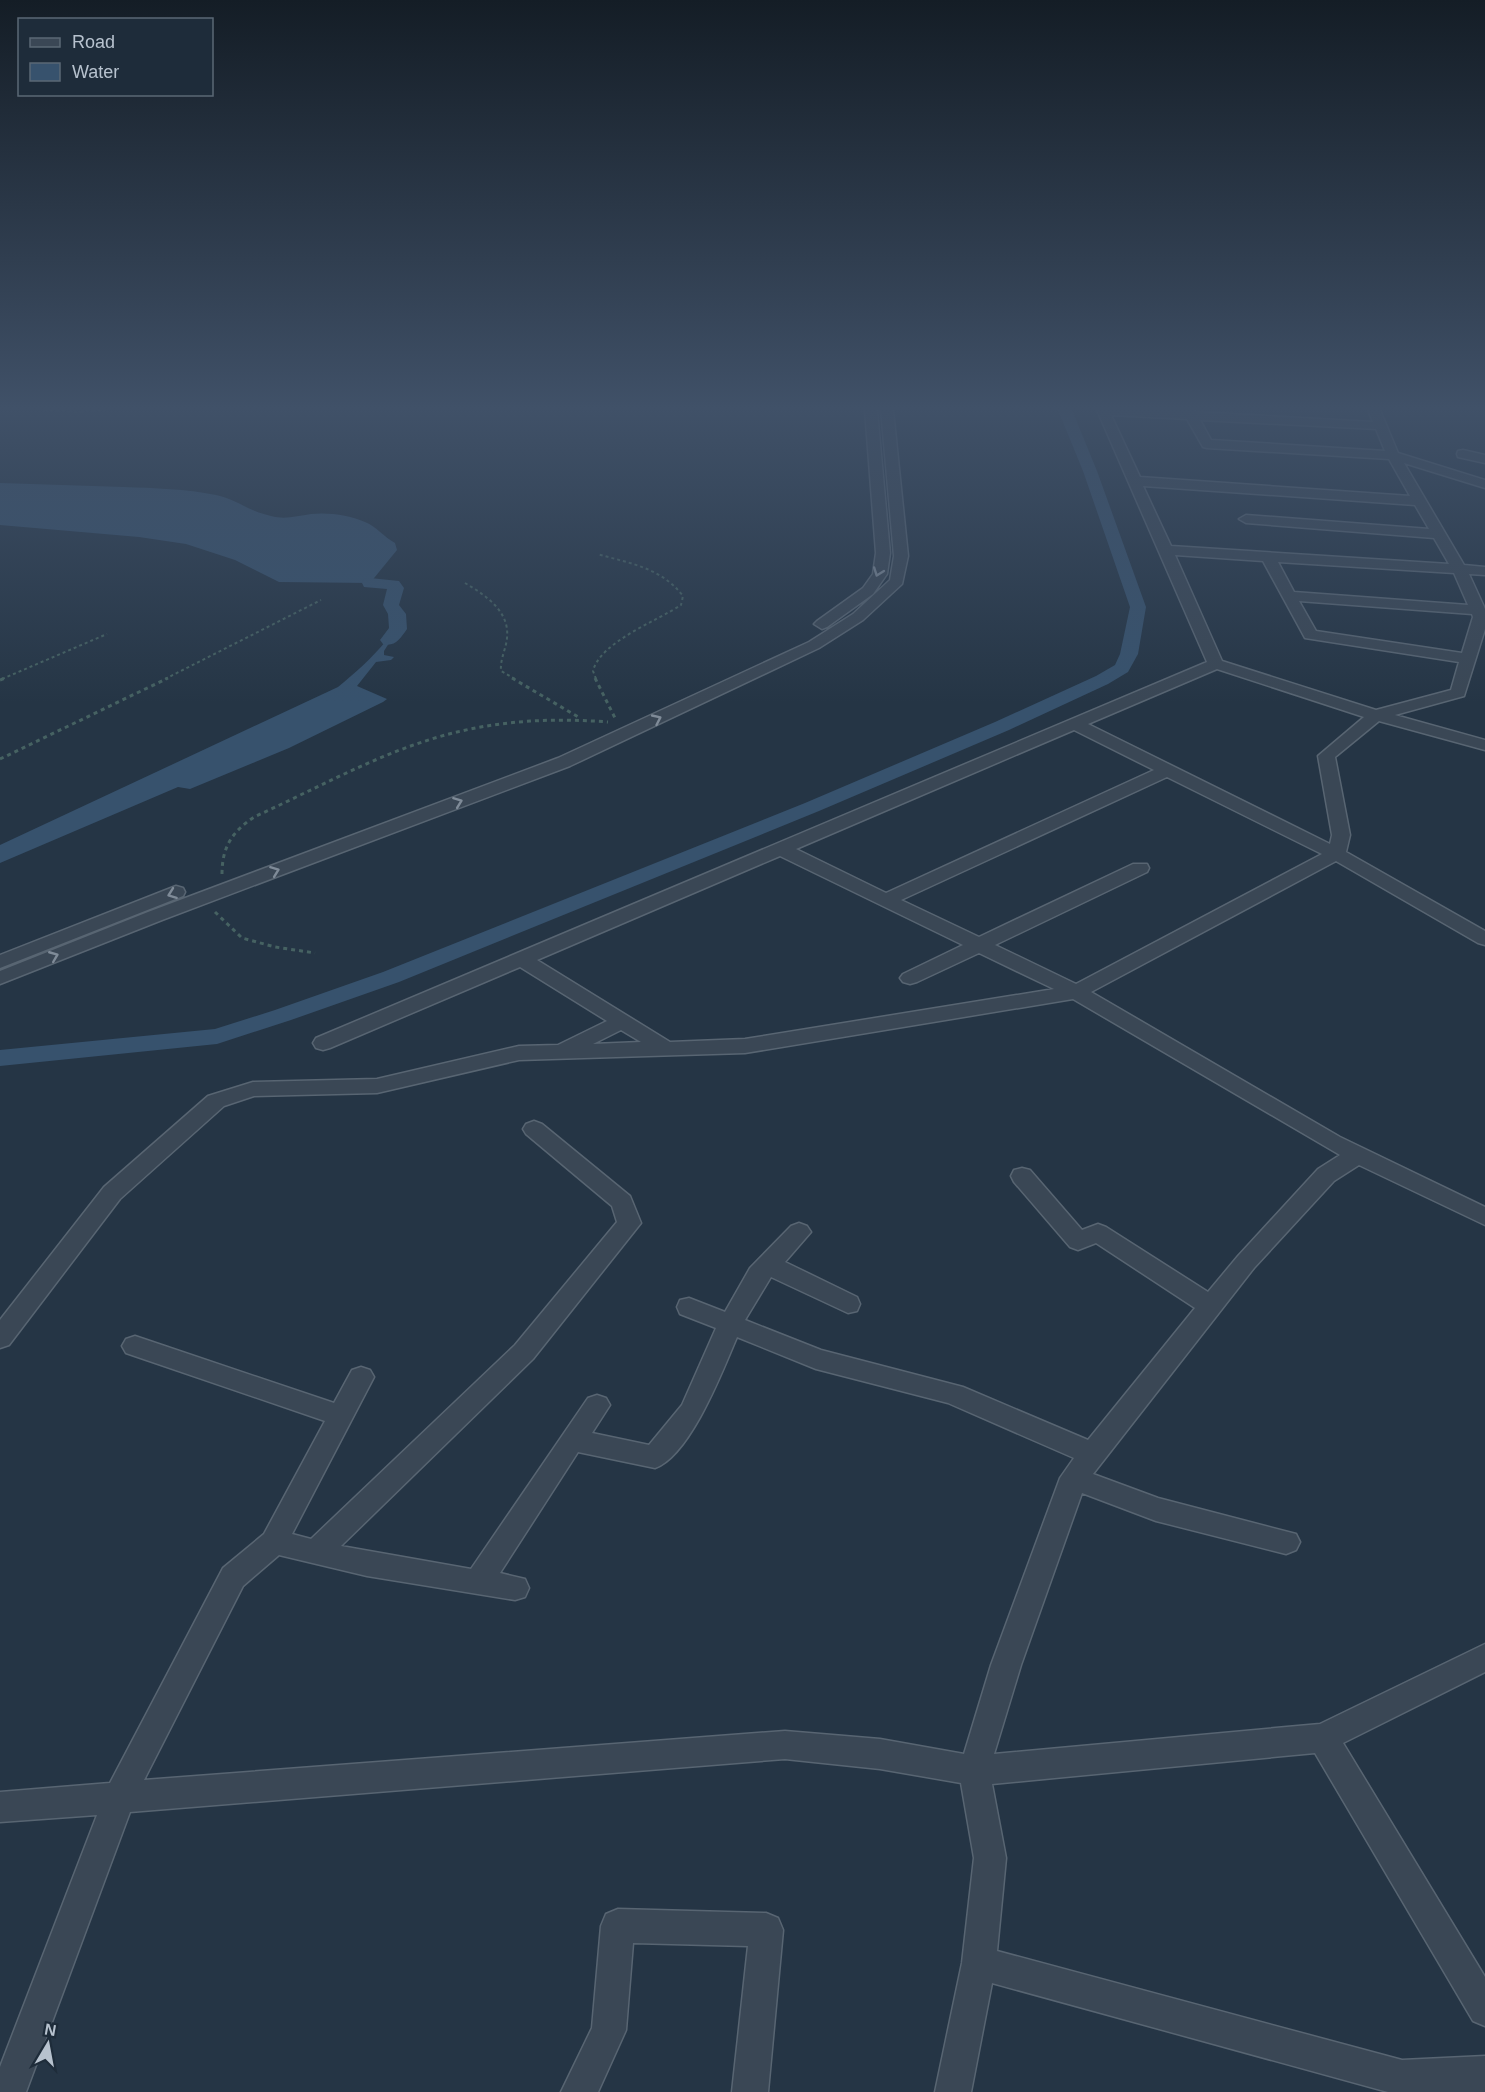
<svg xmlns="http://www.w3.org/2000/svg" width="1485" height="2092" viewBox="0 0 1485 2092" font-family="Helvetica,sans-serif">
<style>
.water{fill:#37526d}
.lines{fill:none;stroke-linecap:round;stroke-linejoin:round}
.canal{fill:#37526d;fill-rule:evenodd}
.minor-casing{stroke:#586572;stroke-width:3}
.path-far1{stroke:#466262;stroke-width:2;stroke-dasharray:3 3;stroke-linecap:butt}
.path{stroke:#466262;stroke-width:3;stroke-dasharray:4 4;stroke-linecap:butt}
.minor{fill:#3a4755;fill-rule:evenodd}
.oneway{stroke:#7f8b98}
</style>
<rect width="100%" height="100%" fill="#253545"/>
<path class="water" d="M 0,483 C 41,484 83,486 124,487 C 154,488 186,489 216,495 C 236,499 250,512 271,516 C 285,520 297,516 311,514 C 327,512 351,515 365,522 C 377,527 384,537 395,543 L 397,550 L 370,583 L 279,582 L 235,560 L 186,544 L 139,537 L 0,525 Z
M 391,640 L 384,651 L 384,655 L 394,657 L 391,660 L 376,662 L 357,686 L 387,699 L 383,702 L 289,748 L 190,789 L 178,787 L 0,863 L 0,845 L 338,687 C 354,674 373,657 386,641 Z"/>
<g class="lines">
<path class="canal" d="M 1058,410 L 1072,410 L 1097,471 L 1146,607 L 1138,654 L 1128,672 L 1108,684 L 1009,730 L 819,811 L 399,982 L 291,1020 L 217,1044 L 0,1066 L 0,1050 L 215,1029 L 275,1010 L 383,972 L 805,803 L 995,722 L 1096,676 L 1115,665 L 1120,654 L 1130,607 L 1083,471 Z
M 370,578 L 399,581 L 404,588 L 399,605 L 406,614 L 407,629 C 400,639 395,647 383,644 L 380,640 L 389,628 L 388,614 L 383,605 L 387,589 L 364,587 L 362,583 L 364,579 Z"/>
<g class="minor-casing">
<path id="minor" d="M 865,410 L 877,410 L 890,553 L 887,574 L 873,594 L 827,627 L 822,629 L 814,624 L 817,621 L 863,588 L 873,574 L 876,553 Z
M 881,410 L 893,410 L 908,556 L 902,584 L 863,620 L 819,648 L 570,766 L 162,920 L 0,984 L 0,971 L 148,912 L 558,758 L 809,642 L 853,614 L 890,580 L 894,556 Z
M 1097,410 L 1194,410 L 1195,412 L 1373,422 L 1368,410 L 1380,410 L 1398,453 L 1485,480 L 1485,488 L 1404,463 L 1464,565 L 1485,567 L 1485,575 L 1469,574 L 1485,609 L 1485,629 L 1464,696 L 1395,715 L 1485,740 L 1485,750 L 1379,721 L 1335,757 L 1350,835 L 1346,852 L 1485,931 L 1485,945 L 1478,943 L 1336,861 L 1091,992 L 1340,1137 L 1485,1207 L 1485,1225 L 1359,1165 L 1334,1181 L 1254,1268 L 1093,1474 L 1158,1498 L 1296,1534 L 1300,1542 L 1296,1550 L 1286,1554 L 1156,1521 L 1082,1493 L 1021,1665 L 994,1754 L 1320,1724 L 1485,1644 L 1485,1672 L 1343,1743 L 1485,1977 L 1485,2026 L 1473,2021 L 1315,1753 L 992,1784 L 1006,1858 L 997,1951 L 1402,2060 L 1485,2056 L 1485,2092 L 1388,2092 L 992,1983 L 971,2092 L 935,2092 L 962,1963 L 974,1858 L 961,1783 L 880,1769 L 785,1759 L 130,1812 L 26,2092 L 0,2092 L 0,2067 L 97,1815 L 0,1822 L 0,1792 L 110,1783 L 223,1568 L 264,1534 L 325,1421 L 126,1353 L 122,1346 L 126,1339 L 135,1336 L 334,1403 L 352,1370 L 361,1367 L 370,1370 L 374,1377 L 292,1534 L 311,1539 L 515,1345 L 617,1222 L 612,1206 L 526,1134 L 523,1129 L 526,1124 L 534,1121 L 542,1124 L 630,1196 L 641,1223 L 533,1359 L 341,1546 L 471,1569 L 588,1398 L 597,1395 L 606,1398 L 610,1405 L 592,1433 L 649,1445 L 682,1405 L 716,1328 L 680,1314 L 677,1307 L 680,1300 L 689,1298 L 725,1312 L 750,1268 L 791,1226 L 799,1223 L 807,1226 L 811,1232 L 785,1262 L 857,1297 L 860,1304 L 857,1311 L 848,1313 L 771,1277 L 745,1320 L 821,1350 L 963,1387 L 1088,1440 L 1195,1308 L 1096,1243 L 1078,1250 L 1070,1247 L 1014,1182 L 1011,1176 L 1014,1170 L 1022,1168 L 1030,1170 L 1082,1230 L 1098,1224 L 1106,1227 L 1208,1292 L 1238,1256 L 1318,1169 L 1340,1155 L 1073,999 L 745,1053 L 519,1060 L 377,1093 L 254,1096 L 224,1106 L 120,1199 L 9,1345 L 0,1348 L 0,1320 L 104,1187 L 208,1096 L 253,1082 L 377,1079 L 519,1046 L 558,1045 L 607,1021 L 520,967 L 330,1048 L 323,1050 L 316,1048 L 313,1043 L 316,1038 L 1207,662 ZM 1111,415 L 1187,419 L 1203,447 L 1207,448 L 1389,459 L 1410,496 L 1140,477 ZM 1200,420 L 1376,429 L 1385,451 L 1211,440 ZM 1143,486 L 1415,505 L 1429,529 L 1246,515 L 1239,519 L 1246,523 L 1434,538 L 1449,564 L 1171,546 ZM 1175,555 L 1263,561 L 1305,638 L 1459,662 L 1451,690 L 1376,710 L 1222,661 ZM 1278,562 L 1454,573 L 1468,605 L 1294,592 ZM 1299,601 L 1472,614 L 1473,617 L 1462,653 L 1316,631 ZM 1217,669 L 1364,717 L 1318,756 L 1332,835 L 1330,844 L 1088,724 ZM 1074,730 L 1154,770 L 886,893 L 796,849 ZM 1167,777 L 1322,854 L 1076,984 L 995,945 L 1147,872 L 1149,868 L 1147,864 L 1133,864 L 979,937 L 901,900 ZM 780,856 L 963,945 L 903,974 L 900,978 L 903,982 L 910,984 L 917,982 L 979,953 L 1054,989 L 745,1039 L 670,1042 L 537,960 ZM 621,1030 L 641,1042 L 593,1044 ZM 737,1337 L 816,1369 L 948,1403 L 1074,1458 L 1060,1478 L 991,1665 L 964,1754 L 880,1739 L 785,1731 L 144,1780 L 243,1586 L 279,1555 L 367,1576 L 515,1600 L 525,1597 L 529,1588 L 525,1579 L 500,1573 L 578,1452 L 655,1468 C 690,1456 723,1370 737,1337 Z
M 1463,450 L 1485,455 L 1485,463 L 1458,457 L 1457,454 L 1458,451 Z
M 176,886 L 183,888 L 185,892 L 183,896 L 0,968 L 0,955 Z
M 618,1909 L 766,1913 L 778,1918 L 783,1930 L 768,2092 L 732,2092 L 748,1946 L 633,1943 L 626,2030 L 598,2092 L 561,2092 L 592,2028 L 601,1926 L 606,1914 Z"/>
</g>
<path class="path-far1" d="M 44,410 L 78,412 L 106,410
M 465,583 C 485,595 510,611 507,638 C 506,649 500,659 501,671 L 515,679
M 2,679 L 107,634
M 165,679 L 321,600
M 596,679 L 593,671 C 600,642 657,621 681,605 L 683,596 C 662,568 629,563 597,554"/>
<path class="path" d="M 512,678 L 580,718
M 595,678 L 616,720
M 0,680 L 5,678
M 0,759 L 168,678
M 222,874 C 222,847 232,832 254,817 C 320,787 386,749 457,732 C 507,720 557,718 608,722
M 215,912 L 242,938 L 275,947 L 315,953"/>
<use href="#minor" class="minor"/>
</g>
<defs><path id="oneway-chevron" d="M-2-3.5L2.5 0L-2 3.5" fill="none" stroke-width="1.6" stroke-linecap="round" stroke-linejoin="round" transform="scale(1.5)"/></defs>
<g class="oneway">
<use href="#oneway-chevron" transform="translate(878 572) rotate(110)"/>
<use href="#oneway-chevron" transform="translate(657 719) rotate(-25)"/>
<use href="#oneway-chevron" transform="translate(458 802) rotate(-21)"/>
<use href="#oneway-chevron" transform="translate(275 871) rotate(-21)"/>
<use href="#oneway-chevron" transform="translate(172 894) rotate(160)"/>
<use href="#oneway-chevron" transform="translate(54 956) rotate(-22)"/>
</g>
<linearGradient id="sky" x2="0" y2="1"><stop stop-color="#141d26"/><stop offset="0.58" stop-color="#405168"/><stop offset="1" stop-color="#405168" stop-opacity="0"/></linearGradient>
<rect width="1485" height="703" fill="url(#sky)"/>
<rect x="18" y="18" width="195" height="78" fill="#1e2c3a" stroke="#5b6875" stroke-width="1.5"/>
<rect x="30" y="38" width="30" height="9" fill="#3a4755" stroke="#5b6875" stroke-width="1.5"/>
<text x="72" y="48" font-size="18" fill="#b7c2ce">Road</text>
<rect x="30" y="63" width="30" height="18" fill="#37526d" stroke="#5b6875" stroke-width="1.5"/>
<text x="72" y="78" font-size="18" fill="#b7c2ce">Water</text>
<g transform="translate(48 2044) rotate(10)" stroke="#1e2c3a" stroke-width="4.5" paint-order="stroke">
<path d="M0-4.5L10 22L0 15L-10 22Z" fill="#b7c2ce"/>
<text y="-9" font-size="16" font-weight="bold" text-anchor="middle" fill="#b7c2ce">N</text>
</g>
</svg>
